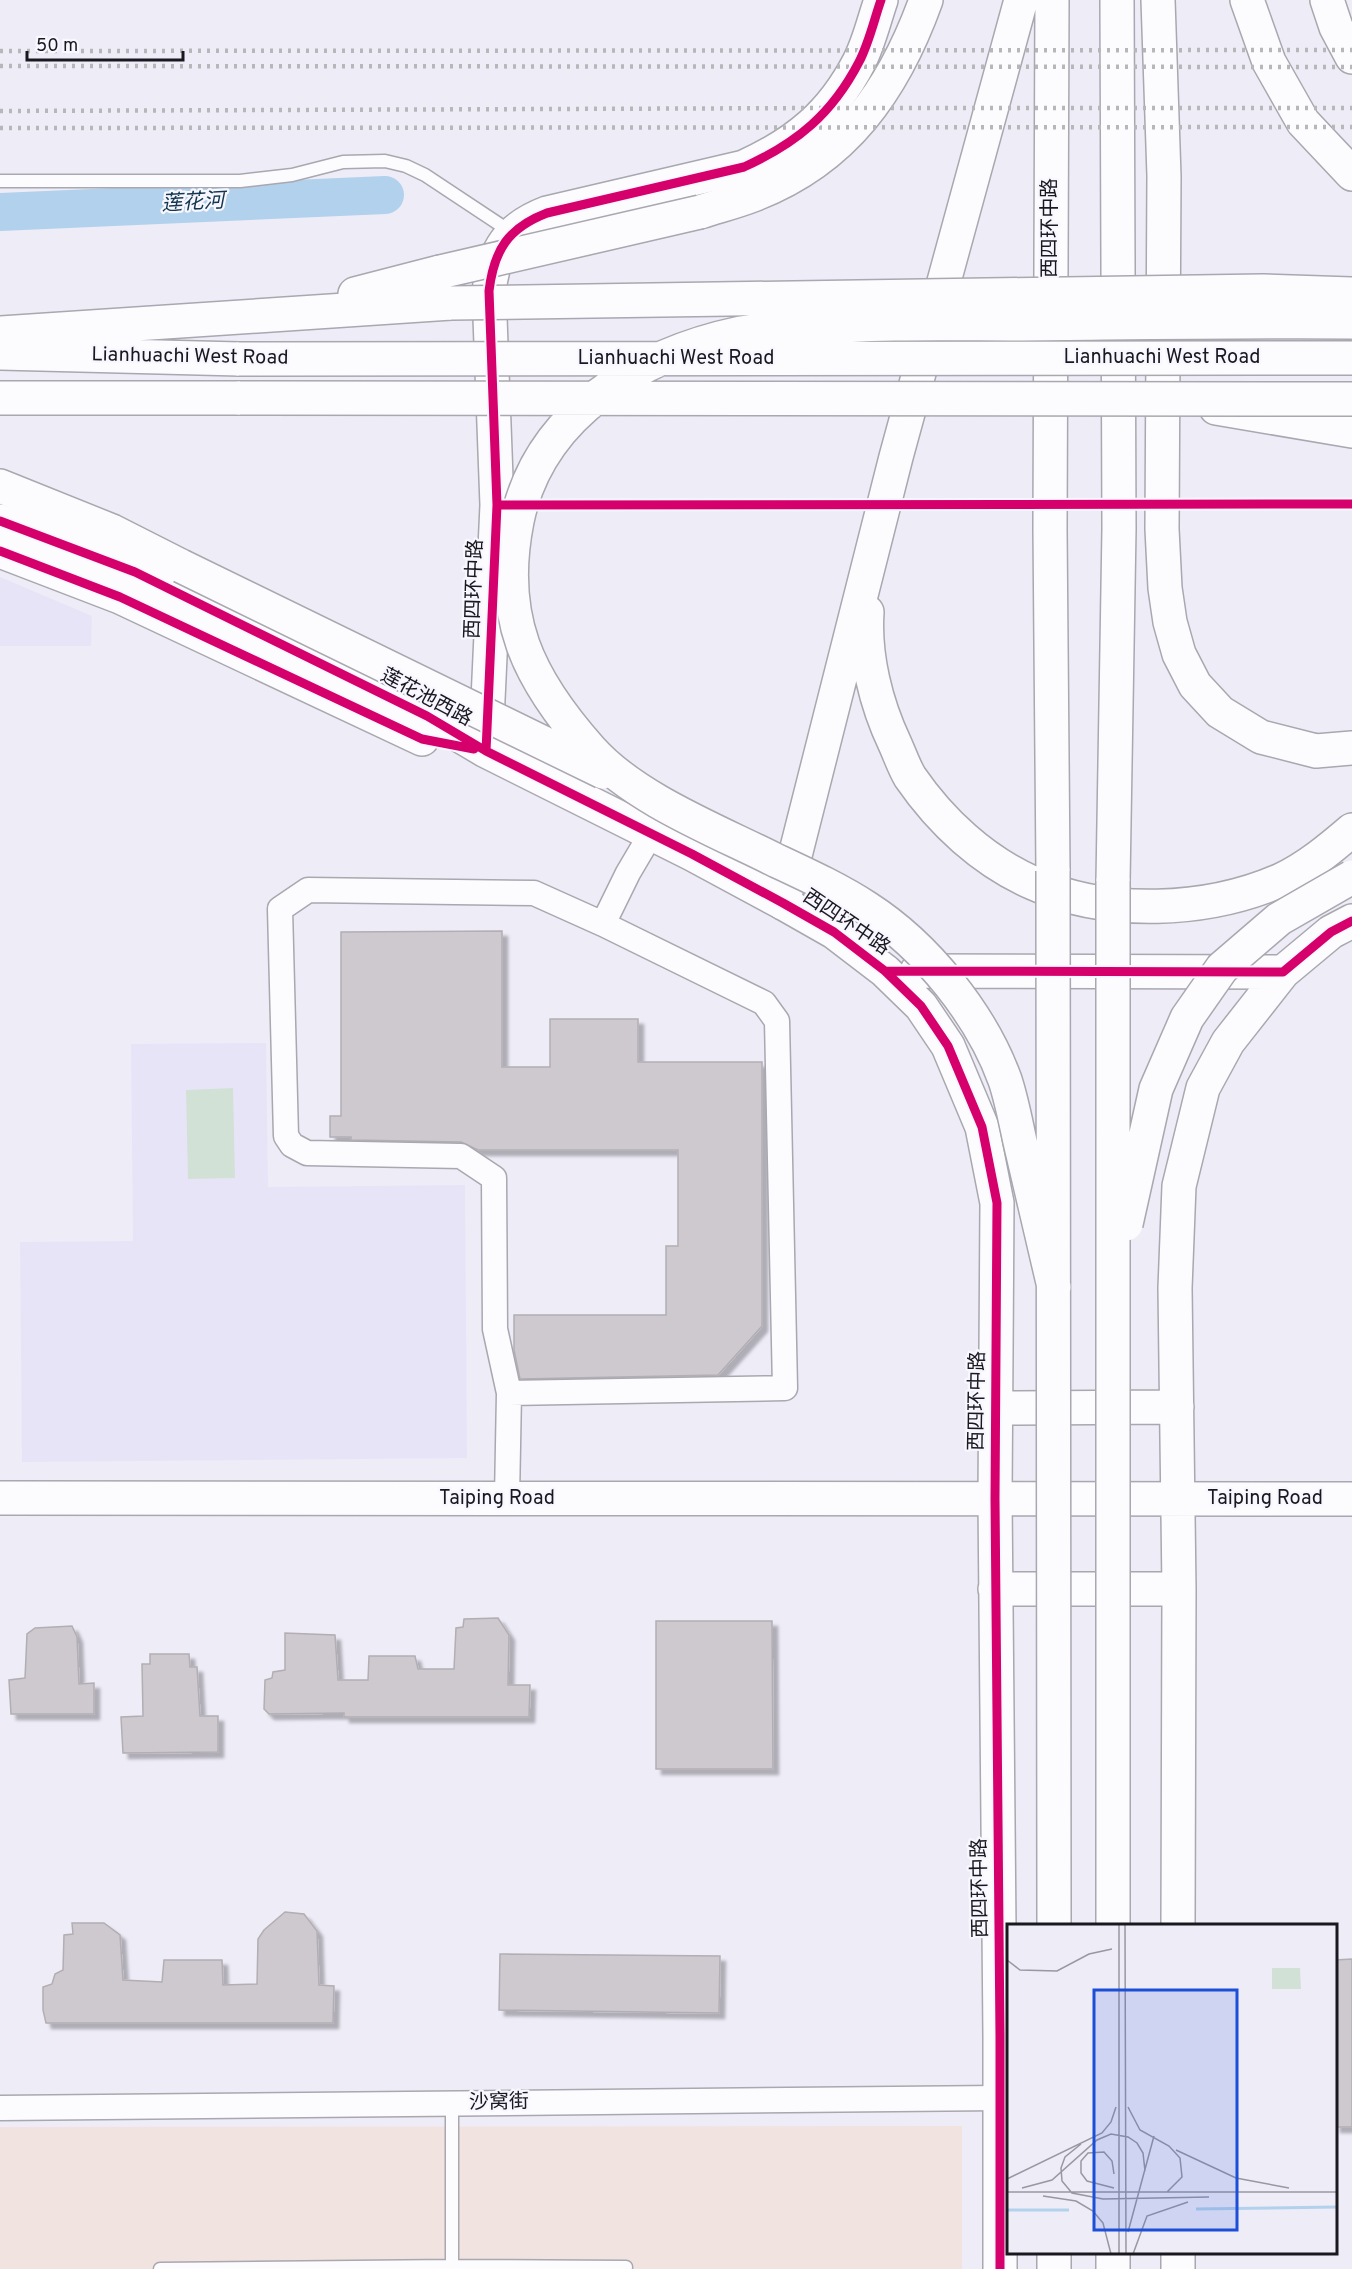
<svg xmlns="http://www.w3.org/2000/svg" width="1352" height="2269" viewBox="0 0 1352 2269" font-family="Overpass,'Noto Sans SC',sans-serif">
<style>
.built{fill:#e8e4f8}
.medical{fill:#f0e3e0}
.green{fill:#d2e1d5}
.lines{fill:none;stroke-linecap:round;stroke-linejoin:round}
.river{stroke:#b2d1ec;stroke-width:38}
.building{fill:#cdc9cf;stroke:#b3aeb4;stroke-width:1.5;filter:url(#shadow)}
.lane-casing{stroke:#a9a7af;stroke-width:15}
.street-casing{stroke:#a9a7af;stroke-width:27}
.secondary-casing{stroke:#a9a7af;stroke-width:36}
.highway-casing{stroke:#a9a7af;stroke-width:36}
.lane{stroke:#fcfcfe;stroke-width:12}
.street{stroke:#fcfcfe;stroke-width:24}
.secondary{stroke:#fcfcfe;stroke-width:33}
.highway{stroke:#fcfcfe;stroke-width:33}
.rail{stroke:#b7b6b9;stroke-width:4.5;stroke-dasharray:3 6;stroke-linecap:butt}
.highway-bridge-casing{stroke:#a9a7af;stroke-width:36;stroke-linecap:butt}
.highway-bridge{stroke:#fcfcfe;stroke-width:33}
.cycleway-casing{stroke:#f8f7ff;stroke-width:13}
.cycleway{stroke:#d6006c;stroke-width:9}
.labels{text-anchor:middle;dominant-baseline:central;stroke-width:4.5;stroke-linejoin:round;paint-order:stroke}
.street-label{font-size:20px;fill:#19181f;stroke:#f8f7ff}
.water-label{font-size:21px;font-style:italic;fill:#13374f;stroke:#f8f7ff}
.inset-river{fill:none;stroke:#b2d1ec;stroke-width:3}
.inset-road{fill:none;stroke:#9997a1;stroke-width:1.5}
.view{fill:#1d4ed8;fill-opacity:0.15;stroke:#1d4ed8;stroke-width:3}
.inset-edge{fill:none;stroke:#19181f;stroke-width:3}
</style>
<defs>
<filter id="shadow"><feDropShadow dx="5.5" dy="5.5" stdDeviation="1.5" flood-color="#0004"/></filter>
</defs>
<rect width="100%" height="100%" fill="#eeecf7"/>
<path class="built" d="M 0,577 L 92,616 L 91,646 L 0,646 Z
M 266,1043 L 268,1187 L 465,1185 L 467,1458 L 22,1462 L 20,1242 L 133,1241 L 131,1044 Z"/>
<path class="medical" d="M 962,2126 L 962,2269 L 0,2269 L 0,2127 Z"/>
<path class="green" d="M 233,1088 L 235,1178 L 188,1179 L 186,1090 Z"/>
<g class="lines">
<path class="river" d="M 0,212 L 385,195"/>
</g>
<path class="building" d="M 502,931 L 502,1067 L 550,1067 L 550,1019 L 638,1019 L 638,1062 L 762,1062 L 762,1326 L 718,1375 L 520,1379 L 514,1350 L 514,1315 L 666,1315 L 666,1246 L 678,1246 L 678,1150 L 478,1150 L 461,1142 L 351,1140 L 351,1137 L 330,1137 L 330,1116 L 341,1116 L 341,932 Z
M 498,1618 L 509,1635 L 508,1685 L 530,1685 L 529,1717 L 344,1717 L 344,1713 L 269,1714 L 264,1709 L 265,1680 L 272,1678 L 273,1672 L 285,1670 L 285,1633 L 335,1635 L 338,1680 L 368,1680 L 369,1656 L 415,1656 L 418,1669 L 454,1669 L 456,1628 L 463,1627 L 464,1619 Z
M 656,1621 L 772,1621 L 773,1769 L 656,1769 Z
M 72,1626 L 77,1637 L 79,1684 L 94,1683 L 94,1714 L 11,1714 L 9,1680 L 25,1678 L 27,1634 L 35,1628 Z
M 150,1654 L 189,1654 L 190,1667 L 197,1667 L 200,1716 L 218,1716 L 218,1752 L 123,1753 L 121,1717 L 143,1716 L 142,1664 L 150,1664 Z
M 285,1912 L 304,1914 L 317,1931 L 319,1985 L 334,1986 L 333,2023 L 46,2023 L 43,2010 L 43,1987 L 52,1984 L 55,1974 L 63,1970 L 64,1935 L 73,1934 L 72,1923 L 104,1923 L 120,1935 L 123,1980 L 162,1982 L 164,1960 L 222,1960 L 223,1985 L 257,1984 L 258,1939 L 264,1930 Z
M 500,1954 L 720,1956 L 719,2013 L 499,2010 Z
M 1352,1959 L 1352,2127 L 1335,2127 L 1335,1960 Z"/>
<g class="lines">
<g class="lane-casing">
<path id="lane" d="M 0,181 L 240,181 L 292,175 L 343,162 L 385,161 L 406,166 L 425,175 L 511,232
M 452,2103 L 452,2269
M 160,2269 L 452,2266 L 626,2267"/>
</g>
<g class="street-casing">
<path id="street" d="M 509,1393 L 495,1329 L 494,1178 L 461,1156 L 307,1153 L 292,1145 L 286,1136 L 280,909 L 308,890 L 534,893 L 603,924
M 507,1498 L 509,1393 L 785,1388 L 777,1021 L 764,1003 L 603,924 L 628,873 L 651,834
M 0,2108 L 999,2098"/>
</g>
<g class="secondary-casing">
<path id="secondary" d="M 1327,0 L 1336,27 L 1352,57
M 0,521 L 135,572 L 427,716 L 486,751 L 692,854 L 783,903 L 834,932 L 885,971 L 921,1006 L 948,1046 L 982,1127 L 997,1203 L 995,1499 L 1000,2036 L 1000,2269
M 0,551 L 120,597 L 422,739
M 486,743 L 497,505 L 489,291 C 494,250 508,228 547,213 L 744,167 C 797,143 832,114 859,62 C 869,43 874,20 881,0
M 917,971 L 1283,972
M 996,1408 L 1177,1407
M 0,1498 L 1352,1499
M 995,1589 L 1179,1589
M 1178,1926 L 1179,1589 L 1175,1288 L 1179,1186 L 1203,1088 L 1228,1042 L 1283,972 L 1331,932 L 1352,921
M 1178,2269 L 1178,2252"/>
</g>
<g class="highway-casing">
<path id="highway" d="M 1052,0 L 1050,529 L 1053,871
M 1158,0 L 1164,176 L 1162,529 L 1165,588 L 1170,622 L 1179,654 L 1195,685 L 1220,712 L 1261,737 L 1316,751 L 1352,748
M 1247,0 L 1269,62 L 1303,122 L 1352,174
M 700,212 C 718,206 735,202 753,195 C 845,160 894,89 926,0
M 355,294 L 440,272
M 0,333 L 451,303
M 0,353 L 239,359
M 0,398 L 240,398
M 1216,408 L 1352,431
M 0,486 L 112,531 L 181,566
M 867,612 C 864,656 876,704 895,744 C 900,755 904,767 910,777 C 941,822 983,861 1033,883 C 1107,917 1208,912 1281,880 C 1307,868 1331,848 1352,830
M 1113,881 L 1119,529 L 1117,0
M 783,903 L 896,457 L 1021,0
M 1054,2269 L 1054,2252
M 1113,2269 L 1113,2252"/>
</g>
<use href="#lane" class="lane"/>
<use href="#street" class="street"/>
<use href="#secondary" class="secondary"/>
<use href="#highway" class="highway"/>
<path class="rail" d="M 0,51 L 1352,50
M 0,66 L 1352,67
M 0,111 L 824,108 L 1352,108
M 0,128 L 1352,127"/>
<g class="highway-bridge-casing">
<path id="highway-bridge" d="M 440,272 L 700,212
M 451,303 L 1263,291 L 1352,294
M 239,359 L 1352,358
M 240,398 L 1352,399
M 181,566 L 603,772
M 1053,871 L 1054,1926
M 1126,1224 L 1156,1089 L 1187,1018 L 1222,968 L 1279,919 L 1352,877
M 1054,1287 C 1043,1240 1032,1193 1021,1146 C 1016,1124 1012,1101 1005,1080 C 981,1014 926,946 867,908 C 838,889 805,874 773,859 C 715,830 634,798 591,750 C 527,678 498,617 517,521 C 539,413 641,354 741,333 C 763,329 787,329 809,328 C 880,322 951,324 1022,324 C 1132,323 1242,321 1352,322
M 1113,1926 L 1113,881"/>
</g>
<use href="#highway-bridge" class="highway-bridge"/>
<g class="cycleway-casing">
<path id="cycleway" d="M 497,505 L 1352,504
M 0,521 L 135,572 L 427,716 L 486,751 L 692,854 L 783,903 L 834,932 L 885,971 L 921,1006 L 948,1046 L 982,1127 L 997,1203 L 995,1499 L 1000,2036 L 1000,2269
M 0,551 L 120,597 L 422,739 L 474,749
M 486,751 L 497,505 L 489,291 C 494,250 508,228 547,213 L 744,167 C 797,143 832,114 859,62 C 869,43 874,20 881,0
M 885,971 L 1283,972 L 1331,932 L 1352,921"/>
</g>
<use href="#cycleway" class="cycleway"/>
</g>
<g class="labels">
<g class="street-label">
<text transform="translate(1051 228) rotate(-90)">西四环中路</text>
<text transform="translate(190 357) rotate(1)">Lianhuachi West Road</text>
<text x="1162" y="358">Lianhuachi West Road</text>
<text x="676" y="359">Lianhuachi West Road</text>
<text transform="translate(475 589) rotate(-88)">西四环中路</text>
<text transform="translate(426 698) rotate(28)">莲花池西路</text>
<text transform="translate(846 923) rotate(34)">西四环中路</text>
<text transform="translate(978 1401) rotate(-89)">西四环中路</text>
<text x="497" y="1499">Taiping Road</text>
<text x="1265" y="1499">Taiping Road</text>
<text transform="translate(981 1888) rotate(-91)">西四环中路</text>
<text transform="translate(499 2103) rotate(-1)">沙窝街</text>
</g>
<g class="water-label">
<text transform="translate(193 203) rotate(-3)">莲花河</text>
</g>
</g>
<g transform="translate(1007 1924)">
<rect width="330" height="330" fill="#eeecf7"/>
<path d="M 265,44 L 293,44 L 294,65 L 265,65 Z" fill="#d2e1d5"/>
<path class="inset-river" d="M 189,285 L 330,283M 0,286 L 62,286"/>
<path class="inset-road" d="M 118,0 L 119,330M 0,36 L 13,46 L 50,47 L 82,30 L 105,25M 121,183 L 133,206 L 162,222 L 173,234 L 175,253 L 160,268M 74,220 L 58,233 L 54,244 L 55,257 L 65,269 L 96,275 L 202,273M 169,226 L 229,254 L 282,264M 0,255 L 95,209 L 104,198 L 109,183M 15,264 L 45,256 L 90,216 L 104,210 L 121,213 L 130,219 L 136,229 L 138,247M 107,264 L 80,257 L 74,249 L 74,237 L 81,229 L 97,228 L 105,237 L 107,250M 0,268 L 330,268M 36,272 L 69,277 L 86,287 L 96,299 L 104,330M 121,308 L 147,212M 112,330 L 112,0M 126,330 L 140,292 L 181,278"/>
<path class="view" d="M 87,66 L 230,66 L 230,306 L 87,306 Z"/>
<rect width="330" height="330" class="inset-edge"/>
</g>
<path d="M27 51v9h156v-9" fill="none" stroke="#19181f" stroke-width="3"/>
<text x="36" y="51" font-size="18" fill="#19181f" stroke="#f8f7ff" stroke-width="4.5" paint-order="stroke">50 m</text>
</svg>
